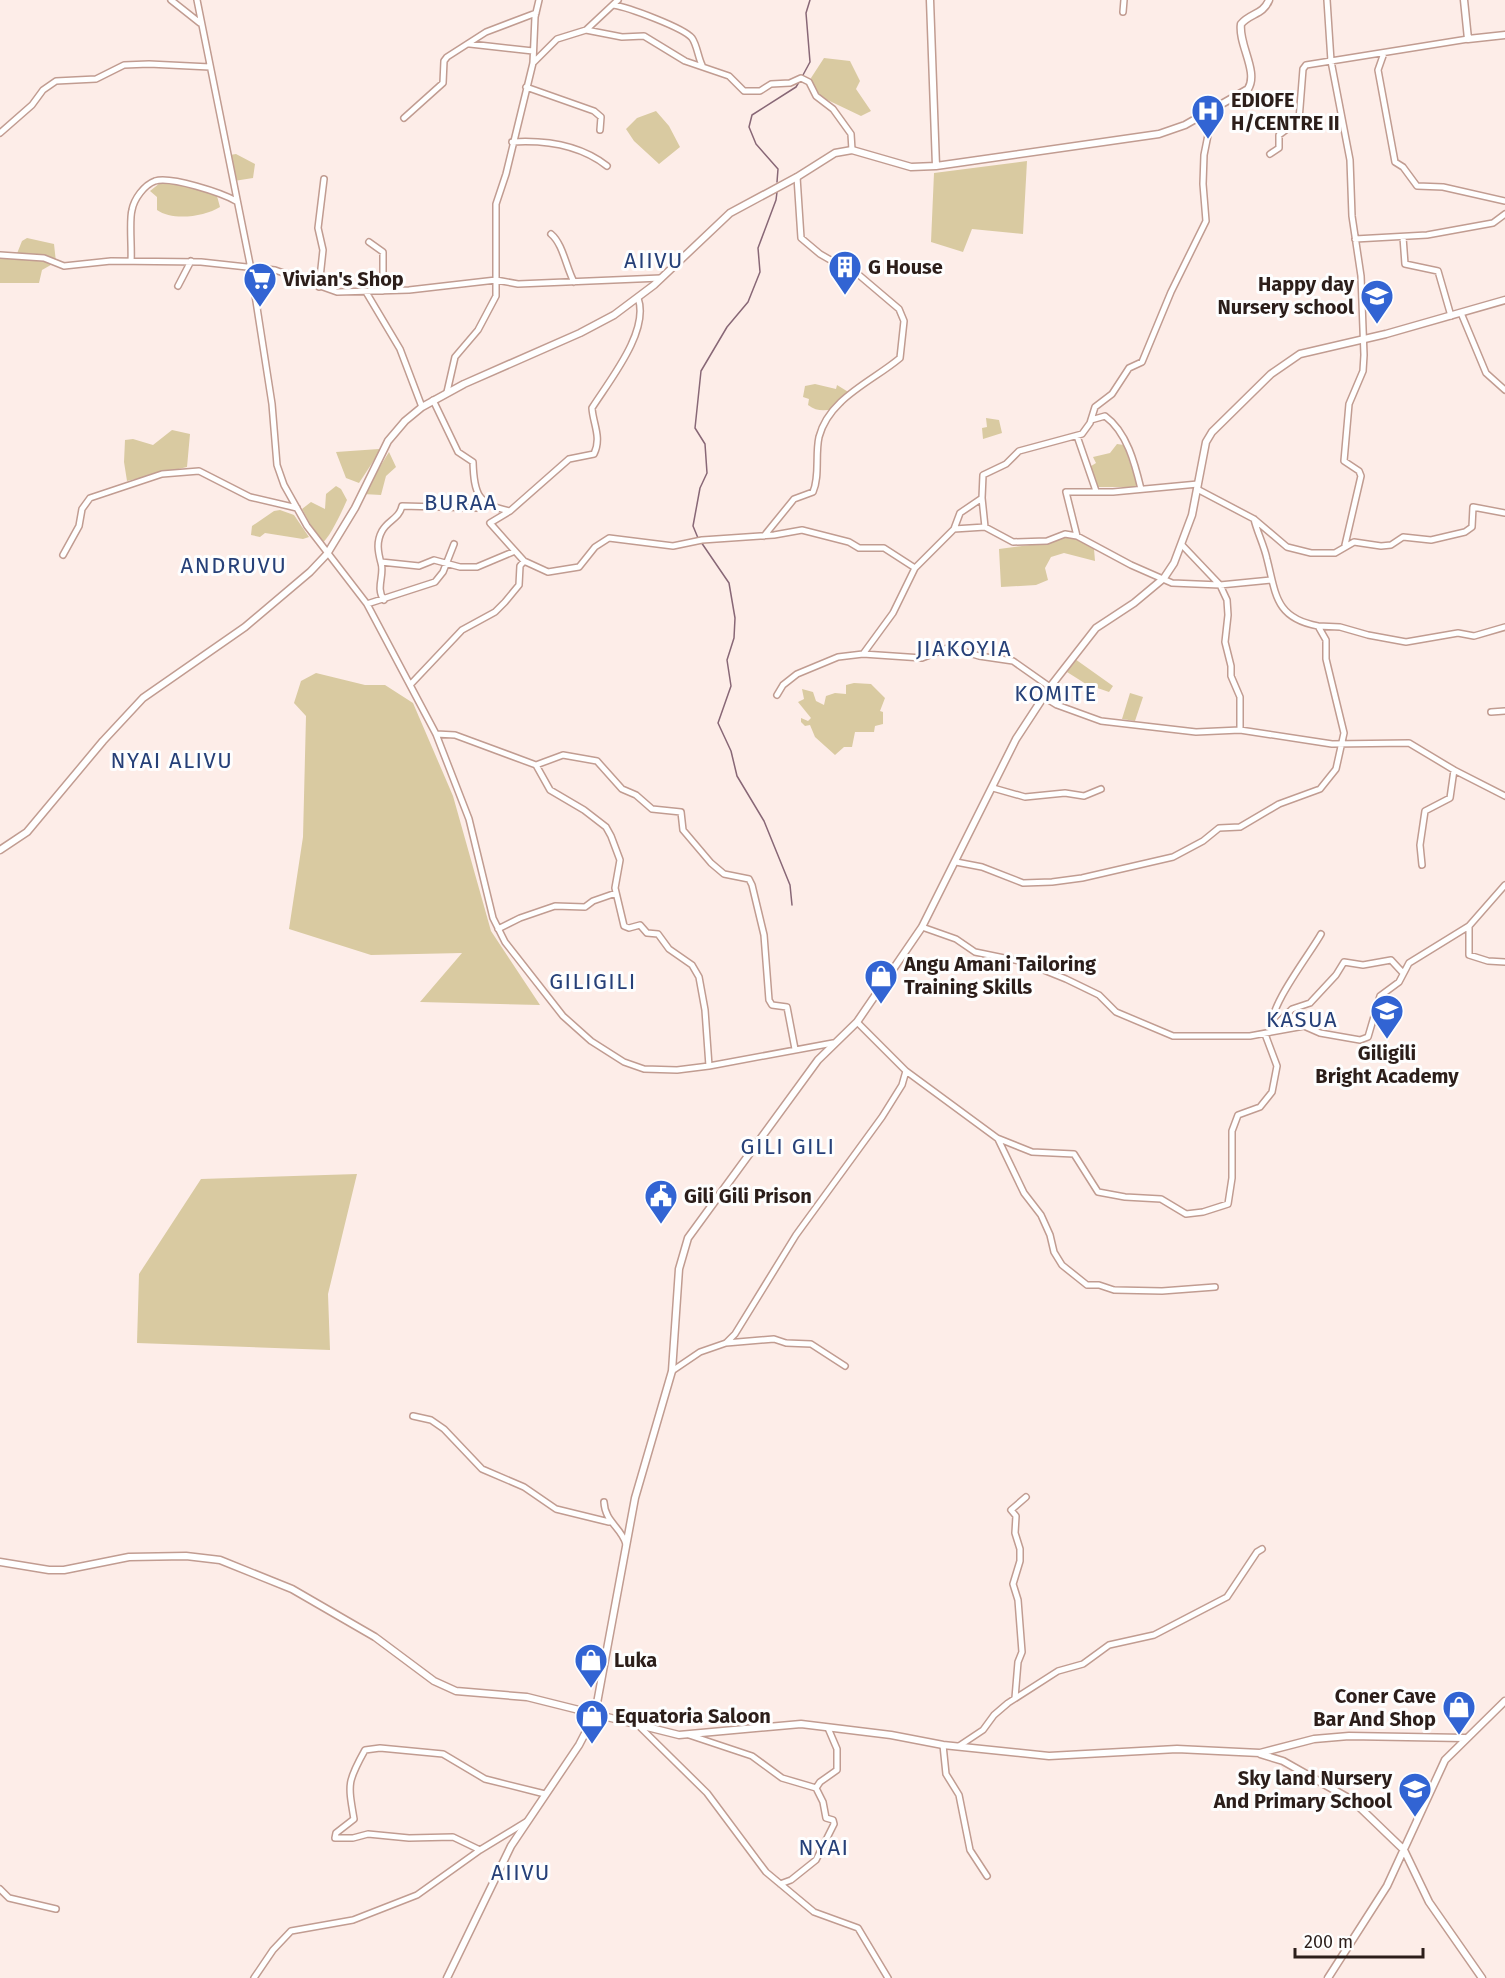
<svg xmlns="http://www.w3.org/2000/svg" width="1505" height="1978" viewBox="0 0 1505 1978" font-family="'Fira Sans',sans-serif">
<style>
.green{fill:#d9caa1}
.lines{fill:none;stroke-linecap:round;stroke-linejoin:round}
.stream{stroke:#886776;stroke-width:1.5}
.minor-casing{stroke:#c19c91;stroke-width:8}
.tertiary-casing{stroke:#c19c91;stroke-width:9}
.minor{stroke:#fff;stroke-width:5}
.tertiary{stroke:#fff;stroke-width:6}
.labels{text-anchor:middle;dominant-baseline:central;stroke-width:6;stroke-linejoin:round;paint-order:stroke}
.poi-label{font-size:20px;font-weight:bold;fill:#2c1e1a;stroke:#fefefe;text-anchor:start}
.quarter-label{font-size:22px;letter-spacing:1.5px;fill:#264078;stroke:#fefefe}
</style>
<rect width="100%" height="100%" fill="#fdede8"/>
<path class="green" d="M 824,58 L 850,61 L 860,81 L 856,89 L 871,111 L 861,116 L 815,94 L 811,78 Z
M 656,111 L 669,126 L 680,147 L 659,164 L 634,141 L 626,129 L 637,118 Z
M 236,154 L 255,164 L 253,178 L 234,181 L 230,155 Z
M 1027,161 L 1023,234 L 972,229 L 963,252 L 931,242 L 934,173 Z
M 166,182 L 198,188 L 217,196 L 220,207 C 204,217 172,221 157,210 L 157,197 L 150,191 L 160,183 Z
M 27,238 L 54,244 L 56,262 L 42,270 L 39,283 L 0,283 L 0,256 L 16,256 L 22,241 Z
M 815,384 L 836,389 L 837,385 L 850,393 L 842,399 L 844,405 C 831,410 820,414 808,405 L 809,399 L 803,397 L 805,386 Z
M 986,418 L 999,420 L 1002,433 L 983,439 L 982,428 L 987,427 Z
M 172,430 L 190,434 L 187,467 L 127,481 L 124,462 L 125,440 L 133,439 L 153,445 Z
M 1117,444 L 1124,445 L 1138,487 L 1096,487 L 1088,468 L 1096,463 L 1093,457 L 1110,453 Z
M 379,449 L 380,451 L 359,483 L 346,478 L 336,452 Z
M 389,452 L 396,467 L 386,476 L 381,495 L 363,494 Z
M 336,486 L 341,489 L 347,500 C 342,511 329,540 321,544 L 302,509 L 311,502 L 325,509 L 326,494 Z
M 280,510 L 294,515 L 309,537 L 303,539 L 265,533 L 260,537 L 251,535 L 252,526 L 274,511 Z
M 1066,534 L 1086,541 L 1094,549 L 1095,561 L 1064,553 L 1051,557 L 1045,568 L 1048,580 L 1036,585 L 1001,587 L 999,549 L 1054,542 L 1057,536 Z
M 1075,659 L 1113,686 L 1109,692 L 1086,684 L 1067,672 Z
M 316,673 L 365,685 L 385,685 L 413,703 L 453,796 L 491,931 L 540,1005 L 420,1002 L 462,953 L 371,955 L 289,929 L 303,837 L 306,716 L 294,703 L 301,681 Z
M 854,683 L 871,684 L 885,698 L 880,711 L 883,712 L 883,724 L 875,726 L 874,732 L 855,732 L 852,747 L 844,747 L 835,755 L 815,737 L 810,725 L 805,726 L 801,722 L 801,718 L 808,721 L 811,718 L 798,702 L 804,699 L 802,689 L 813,692 L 816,701 L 824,705 L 826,696 L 835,693 L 846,694 L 846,685 Z
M 1130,693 L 1143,697 L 1135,721 L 1122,719 Z
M 357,1174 L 328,1294 L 330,1350 L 137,1343 L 139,1274 L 201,1179 Z"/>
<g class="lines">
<path class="stream" d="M 803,75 L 810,62 L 806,13 L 810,0
M 777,182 L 778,169 L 756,144 L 749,127 L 752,115 L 796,87 L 799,82
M 698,538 L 693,526 L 700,488 L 707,473 L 705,444 L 695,428 L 701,371 L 727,327 L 748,302 L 760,272 L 758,248 L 776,200 L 777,192
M 701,542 L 729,583 L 735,618 L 734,638 L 727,660 L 731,686 L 718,723 L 731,751 L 737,776 L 764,821 L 790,885 L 792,905"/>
<g class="minor-casing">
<path id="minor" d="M 171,0 L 200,23
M 197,0 L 251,269 L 272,404 L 277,465 L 284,485 L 307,526 L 367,604 L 436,734 L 469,819 L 493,918 L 505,942 L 563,1016 L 591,1041 L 624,1062 L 644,1069 L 677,1070 L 709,1066 L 833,1043
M 1327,0 L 1331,61 L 1350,160 L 1352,216 L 1361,276 L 1364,355 L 1363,371 L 1349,404 L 1344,461 L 1359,471 L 1361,476 L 1345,545
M 613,5 C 628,7 684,28 692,38 C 697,45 698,57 702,65
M 1123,12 L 1124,0
M 586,30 L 618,0
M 470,44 L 533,51
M 1384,53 L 1378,70 L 1395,162 L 1403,167 L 1417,186 L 1443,187 L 1505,201
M 533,63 L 557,39 L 586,30 L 622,37 L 644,36 L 685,61 L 729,76 L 744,91 L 760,91 L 771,84 L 790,83 L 801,78 L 809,82 L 816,96 L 833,109 L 851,134 L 852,150
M 526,87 L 594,111 L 601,117 L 600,130
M 404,118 L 443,83 L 444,61 L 447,57 L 486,32 L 536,13
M 0,133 L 32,105 L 43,90 L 56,81 L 96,79 L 124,65 L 149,64 L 210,67
M 512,142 C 545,140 580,145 607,166
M 1270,154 L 1279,148 L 1279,135 L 1299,120 L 1303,69 L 1306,65 L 1468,39
M 551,234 C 563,244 566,267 574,282
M 1403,237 L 1405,264 L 1438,271 L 1451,316
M 1355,239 L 1427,235 L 1493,223 L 1505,214
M 369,242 L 383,252 L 383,291
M 0,255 L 44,258 L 64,266 L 111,261 L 201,262 L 275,270 L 337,292 L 409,290 L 496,280 L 518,284 L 661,278
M 131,261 C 132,248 129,220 132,210 C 134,199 144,185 155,181 C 171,176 222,193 236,201
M 178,286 L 191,261
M 319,287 L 323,250 L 318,228 L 324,179
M 366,292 L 400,349 L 422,407
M 1461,313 L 1486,373 L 1505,390
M 447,392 L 455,357 L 478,330 L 496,296 L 496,204 L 506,174 L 533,63 L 535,17 L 539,0
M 433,400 L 458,452 L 473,462 C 474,494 478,505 510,511 L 569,459 L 594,454 C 602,437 593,424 592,408 C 609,381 650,331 638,298
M 1091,420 L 1105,416 C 1127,432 1135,464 1141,489
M 1077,436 L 1096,491
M 1197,489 L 1254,519 L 1287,547 L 1311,553 L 1335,553 L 1354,542 L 1381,546 L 1391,545 L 1403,537 L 1431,540 L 1465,532 L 1472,527 L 1473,507 L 1505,513
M 982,498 L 985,527
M 510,511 L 490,523 L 515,551
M 954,529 L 960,513 L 982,498 L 983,475 L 1006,464 L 1019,451 L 1082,434 L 1090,423 L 1095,407 L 1112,394 L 1129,368 L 1142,362 L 1171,292 L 1206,221 L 1203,184 L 1204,155 L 1209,130 L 1222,104
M 764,536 L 794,499 L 813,492 C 820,476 815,455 819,437 C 829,398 873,381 900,358 L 904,321 L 899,309 L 846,264 L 834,262 L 820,254 L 801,238 L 797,177
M 1077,536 L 1066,492 L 1113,492 L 1198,484
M 1182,545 L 1220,585 L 1227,600 L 1228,615 L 1225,642 L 1231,666 L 1231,676 L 1240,697 L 1240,730
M 63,555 L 79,526 L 82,509 L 90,498 L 162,474 L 199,471 L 250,497 L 297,508
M 381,562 L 419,566 L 434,560 L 460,567 L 477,567 L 515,551 L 524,561
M 384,600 C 375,588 385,575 381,563 C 378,552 376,542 382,531 C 388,520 399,519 402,506 L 477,508 L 483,502
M 367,604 L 435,582 L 443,572 L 454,544
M 1318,626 L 1340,627 L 1368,635 L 1406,642 L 1458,633 L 1474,636 L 1505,627
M 863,654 L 893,613 L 915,568 L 954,529 L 985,527 L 1013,542 L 1047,541 L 1065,534 L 1077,536 L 1131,565 L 1172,583 L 1220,585 L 1271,580
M 410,685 L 462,630 L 495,612 L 505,602 L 519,585 L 520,566 L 524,561 L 548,572 L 579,567 L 595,547 L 609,538 L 673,546 L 702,540 L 774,535 L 802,530 L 849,542 L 859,548 L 884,548 L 915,568
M 777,695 L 783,685 L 797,674 L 838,657 L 863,654 L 922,658 L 950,647 L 979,656 L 1013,661 L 1050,687
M 1044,697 L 1057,705 L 1101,721 L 1196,732 L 1240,730 L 1332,744 L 1409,743 L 1454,770 L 1505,796
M 1491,712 L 1505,711
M 436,734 L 455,735 L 536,765 L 563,755 L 597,761 L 622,789 L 636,795 L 652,809 L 681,812 L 683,830 L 711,863 L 724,874 L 749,879 L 752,885 L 764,935 L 769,1000 L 772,1005 L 787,1007 L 795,1049
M 536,765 L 550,790 L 584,810 L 606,827 L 611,836 L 620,860 L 615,888 L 624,926 L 629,928 L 640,925 L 647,933 L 658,934 L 669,949 L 692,965 L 699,977 L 705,1010 L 709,1066
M 993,788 L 1025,797 L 1065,793 L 1084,796 L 1101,789
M 956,862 L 982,867 L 1023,883 L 1052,882 L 1082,878 L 1173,857 L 1203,841 L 1219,828 L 1240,827 L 1279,804 L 1320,789 L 1336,769 L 1344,733 L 1326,659 L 1326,640 L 1318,626 C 1275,618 1276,594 1267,559 C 1264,545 1257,532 1254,519
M 1422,865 L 1420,845 L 1425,811 L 1450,798 L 1454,770
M 1469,926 L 1469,955 L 1488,961 L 1505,962
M 922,927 L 956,939 L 975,952 L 1024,962 L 1066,979 L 1099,995 L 1116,1012 L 1173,1036 L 1250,1036 L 1304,1026 L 1320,1033 L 1360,1040 L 1368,1037 L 1380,996 L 1399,982 L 1409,963 L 1469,926 L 1505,885
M 498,929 L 520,918 L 555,906 L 585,907 L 593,901 L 616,893
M 1272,1029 C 1267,1008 1310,954 1321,934
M 1271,1030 L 1292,1009 L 1310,1003 L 1336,975 L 1344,962 L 1363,965 L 1391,960 L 1403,973
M 906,1071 L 997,1138 L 1032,1152 L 1074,1154 L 1098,1192 L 1125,1197 L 1161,1199 L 1186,1214 L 1203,1212 L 1228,1204 L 1232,1178 L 1232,1131 L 1238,1115 L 1260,1107 L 1272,1092 L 1277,1066 L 1265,1034
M 998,1139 L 1024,1193 L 1041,1215 L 1050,1235 L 1054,1252 L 1062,1265 L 1087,1285 L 1099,1285 L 1114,1290 L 1162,1291 L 1215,1287
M 726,1343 L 774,1339 L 786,1343 L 811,1344 L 845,1366
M 672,1371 L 700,1352 L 726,1343 L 735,1334 L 796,1235 L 882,1117 L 902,1085 L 906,1071 L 857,1022
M 413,1416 L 431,1420 L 444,1429 L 482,1469 L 524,1487 L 556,1509 L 609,1522
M 604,1502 C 605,1522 621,1527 626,1544
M 1015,1698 L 1018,1662 L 1022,1652 L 1018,1600 L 1013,1584 L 1020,1561 L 1020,1549 L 1015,1533 L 1016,1516 L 1011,1510 L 1026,1497
M 640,1727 L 707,1793 L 766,1872 L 814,1912 L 858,1928 L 888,1978
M 689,1735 L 752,1756 L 782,1778 L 816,1788 L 823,1802 L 826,1818 L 833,1820 L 834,1824 L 816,1860 L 791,1880 L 780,1884
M 943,1745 L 946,1774 L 959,1795 L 970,1850 L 987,1876
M 959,1746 L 983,1730 L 994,1715 L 1008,1703 L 1058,1671 L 1083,1664 L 1109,1645 L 1154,1635 L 1227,1597 L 1257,1552 L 1262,1549
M 816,1788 L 820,1782 L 837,1770 L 837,1749 L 828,1728
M 480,1850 L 453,1837 L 409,1838 L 368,1834 L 353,1838 L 335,1838 L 336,1833 L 354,1819 C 348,1784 347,1782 365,1750 L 380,1748 L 443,1754 L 485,1779 L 545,1794
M 0,1889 L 9,1898 L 56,1909
M 254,1978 L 273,1950 L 291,1931 L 353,1920 L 417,1895 L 480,1850 L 526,1822"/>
</g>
<g class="tertiary-casing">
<path id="tertiary" d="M 930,0 L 936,166
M 1464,0 L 1468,39 L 1505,35
M 0,850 L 27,832 L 103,741 L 143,698 L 245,627 L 310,572 L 327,554 L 355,508 L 388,441 L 405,421 L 422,407 L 464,384 L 580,333 L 614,315 L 654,285 L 730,213 L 797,177 L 835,153 L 852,150 L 911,167 L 936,166 L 1159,134 L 1185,125 L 1248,89 C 1259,72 1238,44 1241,24 C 1250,13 1263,15 1269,0
M 0,1562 L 49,1570 L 64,1570 L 129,1557 L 186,1556 L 220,1560 L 292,1589 L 375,1637 L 434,1681 L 456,1691 L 527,1697 L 679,1735 L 801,1724 L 891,1735 L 943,1745 L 1049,1756 L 1177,1749 L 1260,1753 L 1314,1739 L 1349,1736 L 1465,1738
M 1260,1754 L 1283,1761 L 1352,1800 L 1404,1850 L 1429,1902 L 1482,1978
M 447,1978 L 511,1846 L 579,1745 L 595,1714 L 635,1498 L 672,1371 L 679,1269 L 688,1238 L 818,1060 L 857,1022 L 922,927 L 1016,739 L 1050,687 L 1096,628 L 1134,603 L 1164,578 L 1174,563 L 1192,515 L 1206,442 L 1212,432 L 1271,374 L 1300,354 L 1386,334 L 1505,300
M 1328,1978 L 1387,1886 L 1445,1760 L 1505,1701"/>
</g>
<use href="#minor" class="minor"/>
<use href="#tertiary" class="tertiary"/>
</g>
<defs>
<g id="hospital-pin" transform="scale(1.725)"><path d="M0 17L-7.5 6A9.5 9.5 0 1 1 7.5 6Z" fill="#3264d3" stroke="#fefefe"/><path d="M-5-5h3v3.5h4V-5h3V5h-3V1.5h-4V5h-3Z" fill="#fff"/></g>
<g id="building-pin" transform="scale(1.725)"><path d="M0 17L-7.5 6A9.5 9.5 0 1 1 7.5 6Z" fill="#3264d3" stroke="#fefefe"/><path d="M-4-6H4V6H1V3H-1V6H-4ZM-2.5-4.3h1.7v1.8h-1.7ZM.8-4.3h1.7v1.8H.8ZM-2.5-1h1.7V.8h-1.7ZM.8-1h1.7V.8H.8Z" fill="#fff"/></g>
<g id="supermarket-pin" transform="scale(1.725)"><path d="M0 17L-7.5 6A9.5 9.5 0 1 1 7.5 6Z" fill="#3264d3" stroke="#fefefe"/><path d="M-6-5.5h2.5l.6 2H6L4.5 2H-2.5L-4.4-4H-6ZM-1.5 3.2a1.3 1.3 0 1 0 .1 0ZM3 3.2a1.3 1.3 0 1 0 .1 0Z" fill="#fff"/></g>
<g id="school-pin" transform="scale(1.725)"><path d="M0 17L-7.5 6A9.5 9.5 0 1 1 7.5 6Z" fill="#3264d3" stroke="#fefefe"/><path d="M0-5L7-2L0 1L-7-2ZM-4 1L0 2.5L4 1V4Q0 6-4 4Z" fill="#fff"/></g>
<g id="shop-pin" transform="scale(1.725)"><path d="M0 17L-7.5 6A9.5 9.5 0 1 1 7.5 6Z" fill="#3264d3" stroke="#fefefe"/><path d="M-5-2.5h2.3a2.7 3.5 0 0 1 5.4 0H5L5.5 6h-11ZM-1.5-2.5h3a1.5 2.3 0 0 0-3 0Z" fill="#fff"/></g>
<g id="civic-pin" transform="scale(1.725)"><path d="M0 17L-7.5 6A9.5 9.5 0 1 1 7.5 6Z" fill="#3264d3" stroke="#fefefe"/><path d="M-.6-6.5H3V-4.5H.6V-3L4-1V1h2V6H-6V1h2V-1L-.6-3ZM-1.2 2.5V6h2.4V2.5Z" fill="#fff"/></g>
</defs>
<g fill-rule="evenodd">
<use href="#hospital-pin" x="1208" y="111"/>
<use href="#building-pin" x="845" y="267"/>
<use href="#supermarket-pin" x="260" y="279"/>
<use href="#school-pin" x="1377" y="296"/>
<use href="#shop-pin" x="881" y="976"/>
<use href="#school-pin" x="1387" y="1011"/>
<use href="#civic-pin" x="661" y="1196"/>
<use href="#shop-pin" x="591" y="1660"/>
<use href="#shop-pin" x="1459" y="1707"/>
<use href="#shop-pin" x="592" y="1716"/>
<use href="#school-pin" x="1415" y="1789"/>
</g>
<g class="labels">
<g class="poi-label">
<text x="1231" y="100">EDIOFE<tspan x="1231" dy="23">H/CENTRE II</tspan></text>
<text x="868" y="267">G House</text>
<text x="283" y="279">Vivian's Shop</text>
<text x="1354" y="284" text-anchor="end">Happy day<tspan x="1354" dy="23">Nursery school</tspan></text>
<text x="904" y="964">Angu Amani Tailoring<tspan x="904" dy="23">Training Skills</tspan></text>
<text x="1387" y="1053" text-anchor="middle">Giligili<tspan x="1387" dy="23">Bright Academy</tspan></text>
<text x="684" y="1196">Gili Gili Prison</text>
<text x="614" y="1660">Luka</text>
<text x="1436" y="1696" text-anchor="end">Coner Cave<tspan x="1436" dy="23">Bar And Shop</tspan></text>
<text x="615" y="1716">Equatoria Saloon</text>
<text x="1392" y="1778" text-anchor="end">Sky land Nursery<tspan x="1392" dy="23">And Primary School</tspan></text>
</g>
<g class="quarter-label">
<text x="654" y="260">AIIVU</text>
<text x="461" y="502">BURAA</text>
<text x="234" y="565">ANDRUVU</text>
<text x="964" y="648">JIAKOYIA</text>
<text x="1056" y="693">KOMITE</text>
<text x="172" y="760">NYAI ALIVU</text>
<text x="593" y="981">GILIGILI</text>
<text x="1302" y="1019">KASUA</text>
<text x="788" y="1146">GILI GILI</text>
<text x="824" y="1847">NYAI</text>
<text x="521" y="1872">AIIVU</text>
</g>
</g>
<path d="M1295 1948v9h128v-9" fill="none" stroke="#2c1e1a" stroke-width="3"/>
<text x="1304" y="1948" font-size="18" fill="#2c1e1a" stroke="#fefefe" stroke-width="4.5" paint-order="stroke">200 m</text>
</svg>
